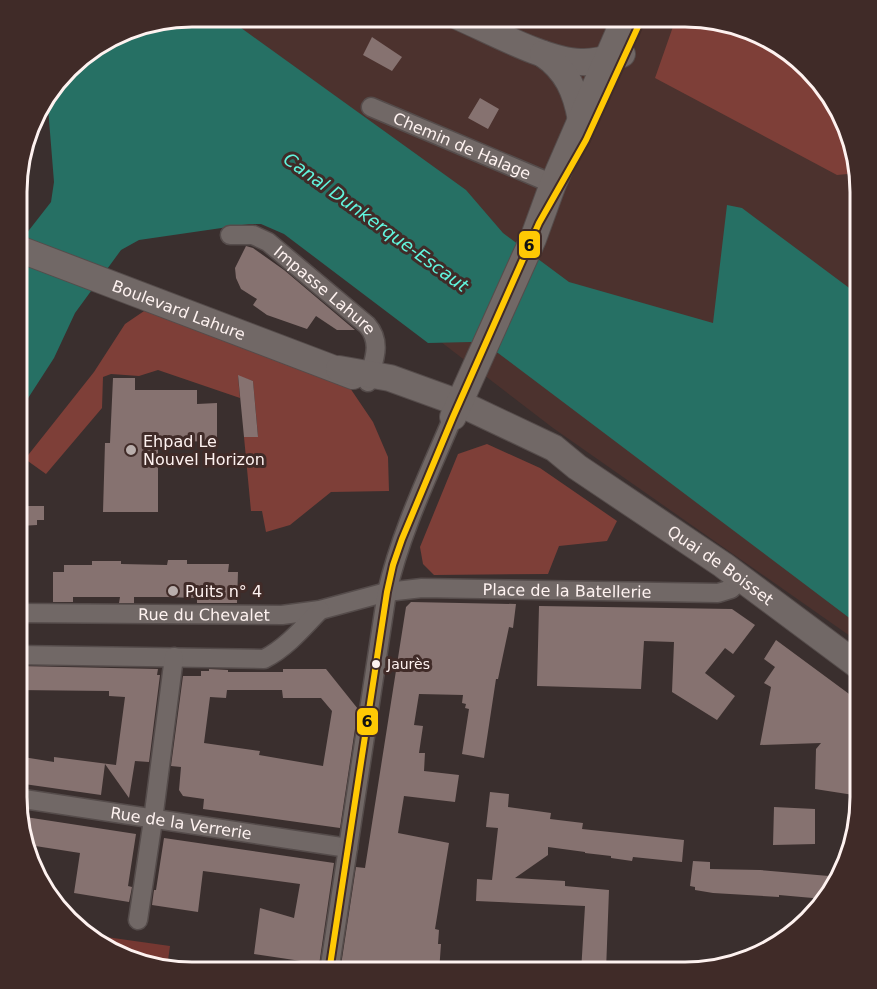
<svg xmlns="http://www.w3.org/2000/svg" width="877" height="989" viewBox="0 0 877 989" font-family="'DejaVu Sans',sans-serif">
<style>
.built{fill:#4c322e}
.green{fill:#753832}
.forest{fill:#7e3f38}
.water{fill:#267064}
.building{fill:#867270;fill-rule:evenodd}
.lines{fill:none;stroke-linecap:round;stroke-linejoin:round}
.street-casing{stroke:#554c4b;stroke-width:21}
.secondary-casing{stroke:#554c4b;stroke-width:28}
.street{stroke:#716866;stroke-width:18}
.secondary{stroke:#716866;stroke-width:26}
.bus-1-casing{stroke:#402b28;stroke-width:10}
.bus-1{stroke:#ffc904;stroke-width:6}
.poi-dot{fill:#b9aeac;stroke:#402b28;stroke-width:2}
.bus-dot{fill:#fef2f0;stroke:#402b28;stroke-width:2}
.labels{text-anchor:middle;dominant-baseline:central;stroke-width:6;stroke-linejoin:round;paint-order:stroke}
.bus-label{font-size:14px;fill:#fef2f0;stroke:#402b28;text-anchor:start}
.street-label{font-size:16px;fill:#fef2f0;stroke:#402b28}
.poi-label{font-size:16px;fill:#fef2f0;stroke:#402b28;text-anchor:start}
.water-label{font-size:18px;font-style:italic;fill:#61f4dd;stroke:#402b28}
.rim{fill:none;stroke:#fef2f0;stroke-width:3}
.line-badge{stroke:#402b28;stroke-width:2}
.pale-badge-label{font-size:16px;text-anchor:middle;font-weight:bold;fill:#111}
</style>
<rect width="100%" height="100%" fill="#3a2f2e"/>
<path class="built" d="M 192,17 L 708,18 L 782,46 L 831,95 L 860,180 L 860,643 L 553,428 L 108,86 L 135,26 Z"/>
<path class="green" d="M 106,937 L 170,946 L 167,968 L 105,949 Z"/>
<path class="forest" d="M 676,18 L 708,18 L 782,46 L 831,95 L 858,173 L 837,175 L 655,78 Z
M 147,309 L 348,385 L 373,422 L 388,457 L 389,491 L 331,492 L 290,525 L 266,532 L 262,511 L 251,511 L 244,437 L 258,436 L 253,381 L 238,376 L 240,398 L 158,370 L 139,376 L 111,374 L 103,377 L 102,408 L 46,474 L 25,459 L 94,372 L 125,324 Z
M 487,444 L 540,468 L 617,521 L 607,541 L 559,546 L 548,574 L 434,575 L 423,564 L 420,547 L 458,454 Z"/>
<path class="water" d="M 192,17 L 226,17 L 466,190 L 503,233 L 569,282 L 713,323 L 727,205 L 742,208 L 860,296 L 860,626 L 498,353 L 471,342 L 428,343 L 284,234 L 261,224 L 249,224 L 139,240 L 121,250 L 75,313 L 54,358 L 23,406 L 19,408 L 19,243 L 51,202 L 54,182 L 47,95 L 76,60 L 135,26 Z"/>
<path class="building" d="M 372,37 L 402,57 L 392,71 L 363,55 Z
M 480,98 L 499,109 L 488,129 L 468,118 Z
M 246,246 L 253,248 L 284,270 L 355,330 L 337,330 L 316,316 L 307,329 L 267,315 L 253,305 L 257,299 L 241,289 L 236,278 L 235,268 Z
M 238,375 L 253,381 L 258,437 L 244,437 Z
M 113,378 L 135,378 L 135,390 L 197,390 L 197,404 L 217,403 L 217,441 L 158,442 L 158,512 L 103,512 L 105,443 L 110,443 Z
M 20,506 L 44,506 L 44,520 L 37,520 L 37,525 L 20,526 Z
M 168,560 L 187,560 L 187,564 L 229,564 L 228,572 L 238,572 L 237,603 L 197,603 L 197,598 L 167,597 L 134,597 L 134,603 L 119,603 L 120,597 L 73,597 L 73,602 L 53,602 L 53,572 L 64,572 L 64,565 L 92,565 L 92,561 L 121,561 L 121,564 L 167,565 Z
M 411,602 L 516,604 L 513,628 L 509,627 L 498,679 L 496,679 L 484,758 L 462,754 L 469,709 L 465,708 L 466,704 L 462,703 L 463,695 L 419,694 L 414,725 L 423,726 L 419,753 L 425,753 L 424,771 L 459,775 L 455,802 L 404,796 L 398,833 L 449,843 L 435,929 L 439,930 L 438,944 L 441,944 L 439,972 L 340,972 L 356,867 L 365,868 L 406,607 Z
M 539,606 L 732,609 L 755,625 L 733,654 L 725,648 L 705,673 L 735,696 L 717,720 L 672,692 L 674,642 L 644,641 L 641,689 L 537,686 Z
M 776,640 L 860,702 L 860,796 L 815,789 L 816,749 L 821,743 L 760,745 L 771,687 L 764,683 L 775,667 L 764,659 Z
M 18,666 L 158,669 L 157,675 L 160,675 L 149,762 L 135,761 L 129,798 L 105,764 L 101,795 L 17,783 L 17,756 L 54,762 L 54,757 L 116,765 L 125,697 L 109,696 L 109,691 L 17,690 Z
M 209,669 L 228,670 L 228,672 L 283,672 L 283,669 L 326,669 L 358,709 L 340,828 L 203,809 L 204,799 L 183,796 L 179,790 L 181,767 L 171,766 L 183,676 L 201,676 L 201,671 L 209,671 ZM 227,690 L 282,690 L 283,698 L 321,698 L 332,711 L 323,766 L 259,755 L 260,751 L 204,743 L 210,697 L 226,698 Z
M 490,792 L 509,794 L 508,807 L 551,813 L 550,819 L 583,823 L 582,829 L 684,840 L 682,862 L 633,857 L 632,861 L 611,858 L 611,856 L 585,853 L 585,852 L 548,847 L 548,855 L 515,878 L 565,881 L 565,886 L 609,890 L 606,971 L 581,972 L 585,906 L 476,901 L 477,879 L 492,880 L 498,828 L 486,827 Z
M 774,807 L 815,809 L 815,844 L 773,845 Z
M 19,816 L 136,834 L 128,886 L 132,887 L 129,902 L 74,893 L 80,853 L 29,845 Z
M 164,838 L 334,863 L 318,972 L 299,972 L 301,961 L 254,954 L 260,908 L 294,918 L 300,884 L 203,871 L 198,912 L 152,905 L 154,890 L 156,890 Z
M 693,861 L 710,862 L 710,869 L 760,870 L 829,876 L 828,894 L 824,899 L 779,895 L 779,897 L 713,893 L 695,890 L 695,887 L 690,886 Z"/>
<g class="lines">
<g class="street-casing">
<g id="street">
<path id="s1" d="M 371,107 L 553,184"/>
<path id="s2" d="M 230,235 L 253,235 L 268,242 L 367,325 C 383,343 373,362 368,382"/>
<path id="s3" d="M 18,613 L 282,615 L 320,610 L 387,592 L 422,588 L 718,593 L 731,589 L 742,578"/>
<path d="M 18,655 L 264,659 C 286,648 303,628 320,610"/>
<path id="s4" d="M 17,798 L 348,848"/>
<path d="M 138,920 L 153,820 L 174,657"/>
<path d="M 329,972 L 387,592 C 401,531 429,474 453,417"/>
</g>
</g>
<g class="secondary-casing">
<g id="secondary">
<path d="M 459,17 C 491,31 548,62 581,62 C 595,63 609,58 622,54"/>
<path d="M 543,54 C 567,70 576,92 581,120"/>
<path id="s5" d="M 19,249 L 353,376"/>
<path id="s6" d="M 339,369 L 390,378 L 459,403 L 554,448 L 577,467 L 723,565 L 860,667"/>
<path d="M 453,417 L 533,239 L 553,184 L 625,18"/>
</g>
</g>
<use href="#street" class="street"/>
<use href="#secondary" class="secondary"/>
<g class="bus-1-casing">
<path id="bus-1" d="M 329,972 L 387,592 L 393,565 L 402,539 L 453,417 L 539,223 L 586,140 L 642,18"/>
</g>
<use href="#bus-1" class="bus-1"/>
</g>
<g class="poi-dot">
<circle cx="131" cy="450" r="6"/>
<circle cx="173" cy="591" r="6"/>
</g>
<circle class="bus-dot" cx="376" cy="664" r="5"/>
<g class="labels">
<g class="bus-label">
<text x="387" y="664">Jaurès</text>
</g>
<g class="street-label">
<text stroke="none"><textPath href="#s1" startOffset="99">Chemin de Halage</textPath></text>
<text stroke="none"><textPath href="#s2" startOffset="114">Impasse Lahure</textPath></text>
<text stroke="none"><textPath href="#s5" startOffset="171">Boulevard Lahure</textPath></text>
<text stroke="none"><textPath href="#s6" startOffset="434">Quai de Boisset</textPath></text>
<text stroke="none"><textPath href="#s3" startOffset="552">Place de la Batellerie</textPath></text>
<text stroke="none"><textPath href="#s3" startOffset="186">Rue du Chevalet</textPath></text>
<text stroke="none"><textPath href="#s4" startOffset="166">Rue de la Verrerie</textPath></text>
</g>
<g class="poi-label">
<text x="143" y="441">Ehpad Le<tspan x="143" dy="18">Nouvel Horizon</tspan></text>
<text x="185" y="591">Puits n° 4</text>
</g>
<g class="water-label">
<text transform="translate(376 222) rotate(36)">Canal Dunkerque-Escaut</text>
</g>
</g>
<path d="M0 0H877V989H0ZM192 27H685A165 165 0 0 1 850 192V797A165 165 0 0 1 685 962H192A165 165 0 0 1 27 797V192A165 165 0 0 1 192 27Z" fill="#402b28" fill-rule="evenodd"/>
<path class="rim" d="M192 27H685A165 165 0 0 1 850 192V797A165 165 0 0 1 685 962H192A165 165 0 0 1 27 797V192A165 165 0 0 1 192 27Z"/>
<g class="line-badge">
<rect x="518" y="230" width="23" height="29" rx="6" fill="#ffc904"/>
<rect x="356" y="707" width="23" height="29" rx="6" fill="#ffc904"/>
</g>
<g class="pale-badge-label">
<text x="529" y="251">6</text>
<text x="367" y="727">6</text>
</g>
</svg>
